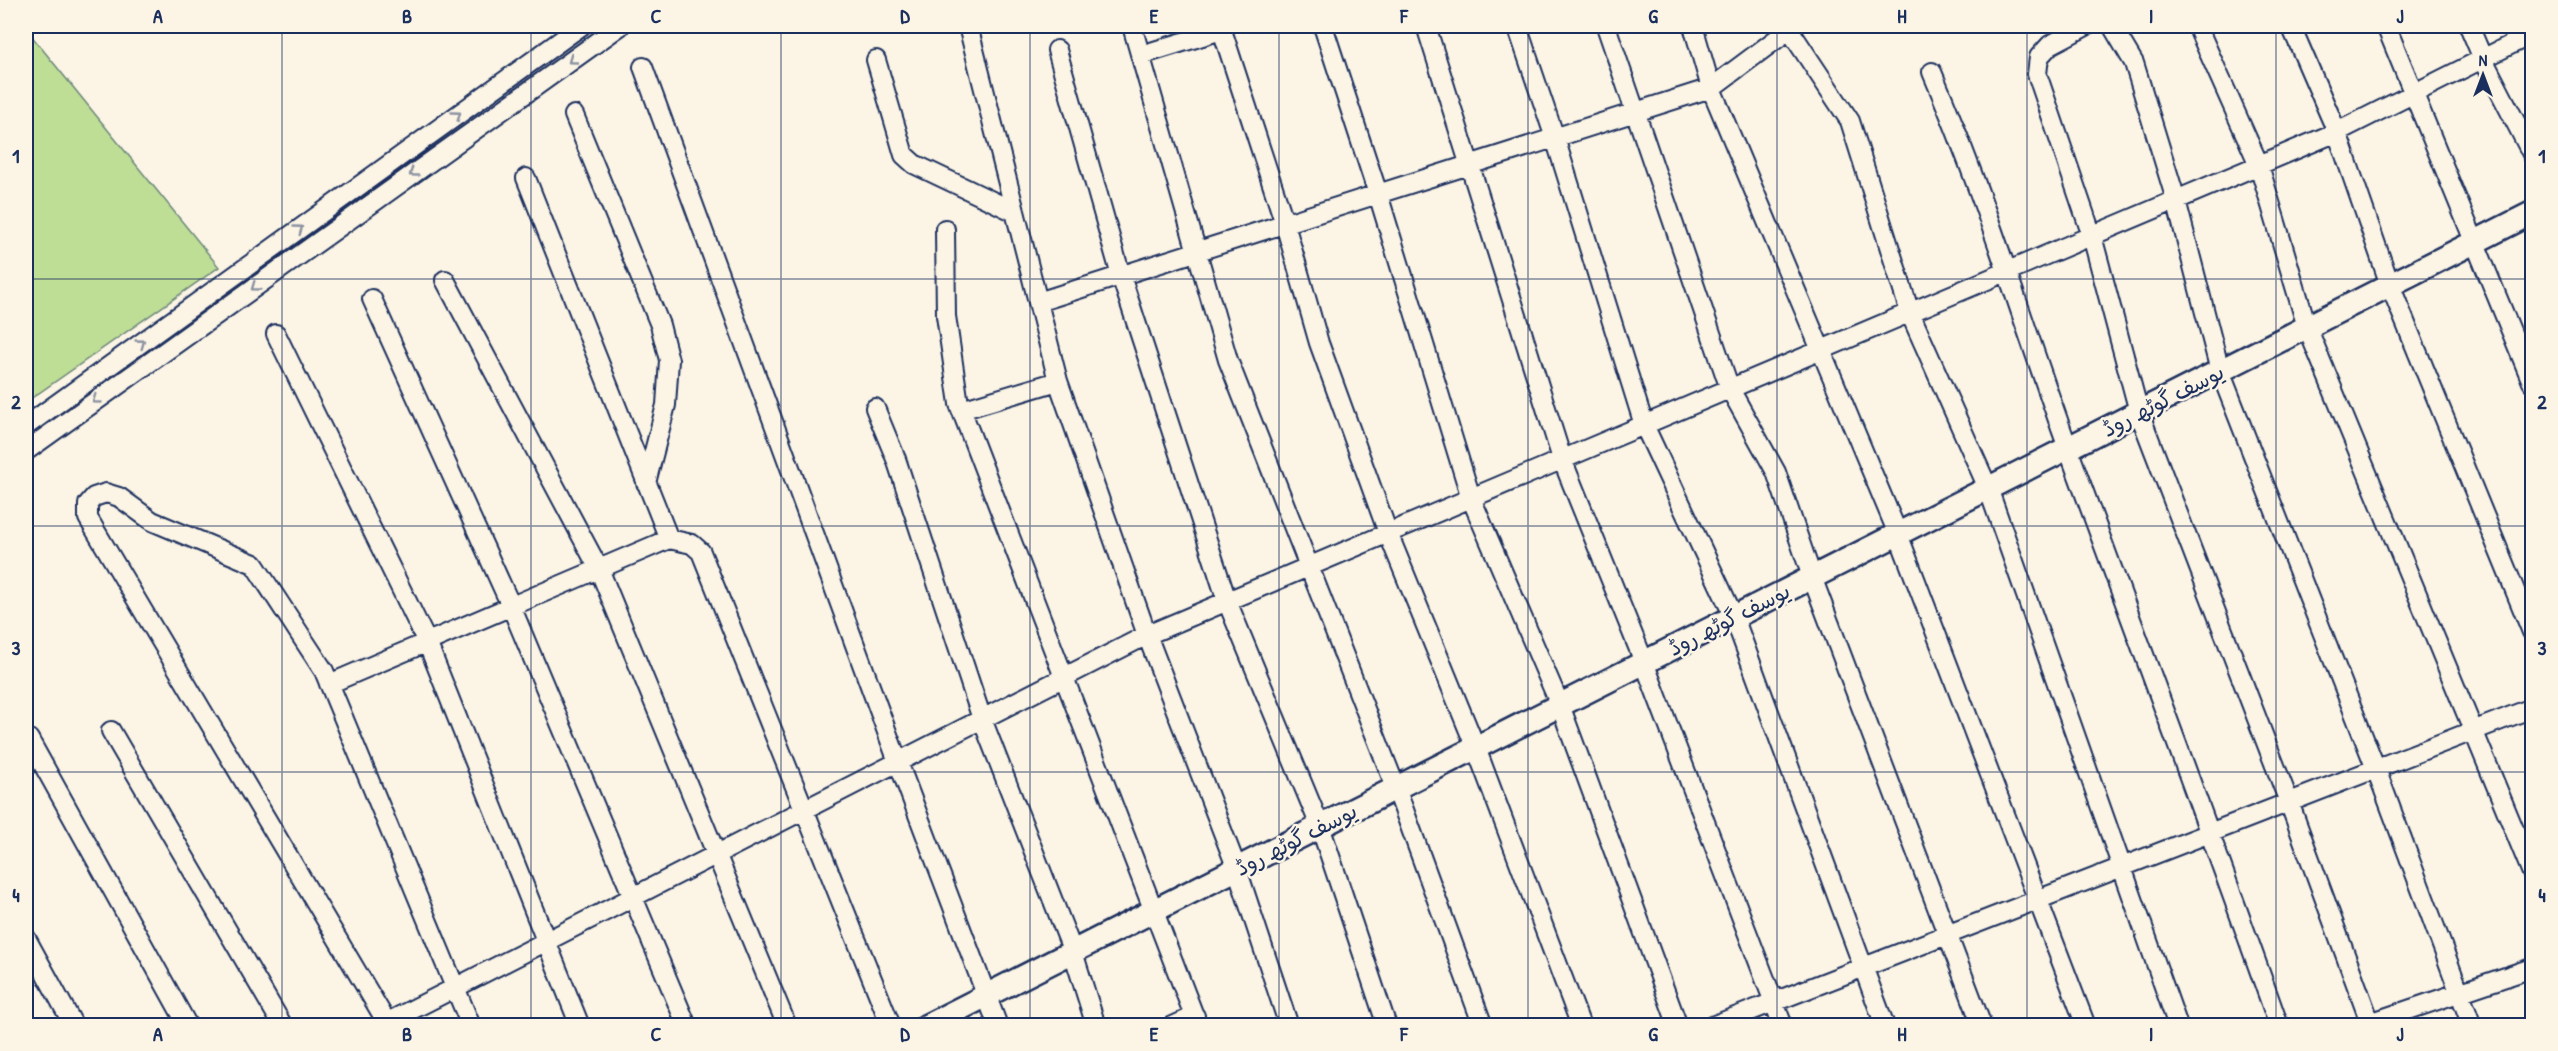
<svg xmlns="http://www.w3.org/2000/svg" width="2558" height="1051" viewBox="0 0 2558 1051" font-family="'Patrick Hand','Playpen Sans Arabic',sans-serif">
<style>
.green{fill:#bedd95;stroke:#6c867a;stroke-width:1.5}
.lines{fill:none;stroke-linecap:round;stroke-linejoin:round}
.minor-casing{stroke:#1b2f5e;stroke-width:22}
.tertiary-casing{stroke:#1b2f5e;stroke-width:27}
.minor{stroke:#fcf5e5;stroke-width:18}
.tertiary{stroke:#fcf5e5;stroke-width:22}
.oneway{stroke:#8c92a2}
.grid{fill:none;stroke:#1b2f5e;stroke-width:1.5;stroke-opacity:0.55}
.labels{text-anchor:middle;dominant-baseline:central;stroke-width:5;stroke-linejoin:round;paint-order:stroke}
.street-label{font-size:22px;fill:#1b2f5e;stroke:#fcf5e5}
.neatline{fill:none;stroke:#1b2f5e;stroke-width:2}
.grid-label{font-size:20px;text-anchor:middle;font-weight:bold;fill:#1b2f5e}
</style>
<rect width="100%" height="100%" fill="#fcf5e5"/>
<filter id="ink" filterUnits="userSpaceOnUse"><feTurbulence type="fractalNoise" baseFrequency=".0167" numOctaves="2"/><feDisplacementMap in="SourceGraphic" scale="12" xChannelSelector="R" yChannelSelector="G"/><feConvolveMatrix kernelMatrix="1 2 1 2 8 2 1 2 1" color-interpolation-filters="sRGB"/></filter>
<g filter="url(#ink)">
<path class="green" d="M 26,29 L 219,267 L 26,402 Z"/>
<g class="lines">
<g class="minor-casing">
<path id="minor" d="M 968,26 L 1058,381 L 1147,635 L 1237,869 L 1289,1026
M 1132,26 L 1228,360 L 1396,788 L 1483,1026
M 1323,26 L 1378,194 L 1471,498 L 1560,705 L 1678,1026
M 1426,26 L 1562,459 L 1644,662 L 1783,1026
M 1517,26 L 1555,138 L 1644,425 L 1734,617 L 1885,1026
M 1606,26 L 1730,389 L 1776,472 L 1812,577 L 1982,1026
M 1693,26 L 1711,88 L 1898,534 L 2086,1026
M 1787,26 L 1850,121 L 1910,313 L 1988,488 L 2178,1026
M 2086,26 L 2050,45 L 2039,57 L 2037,74 L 2092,236 L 2139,412 L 2289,802 L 2370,1022
M 2112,26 L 2134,63 L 2176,200 L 2220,371 L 2376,769 L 2472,1026
M 2197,26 L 2259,165 L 2307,327 L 2532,873
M 2291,26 L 2337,132 L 2390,285 L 2532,632
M 2386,26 L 2532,382
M 2469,26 L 2483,59 L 2532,154
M 1057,50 L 1121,276 L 1227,601 L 1320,826 L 1387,1026
M 1141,55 L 1222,30 L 1285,224 L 1319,343 L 1388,533 L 1476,748 L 1581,1026
M 876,60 L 904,155 L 914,164 L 1015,212
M 643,67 L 898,762 L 998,1026
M 1932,72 C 1985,196 2023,324 2069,451 C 2139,642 2211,833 2279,1026
M 574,115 L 660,325 L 669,360 L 666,405 L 646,483
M 526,178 L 669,539
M 945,229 L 946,316 L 959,404 L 1198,1026
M 445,280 L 599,569 L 787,1026
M 372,299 L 511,606 L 687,1026
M 1038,302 L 1711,88 L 1794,26
M 276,334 L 427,642 L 580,1026
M 875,408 L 896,459 L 982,719 L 1073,952 L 1096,1026
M 961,410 L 1058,381
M 26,426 L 581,26
M 26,451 L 620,26
M 329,684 L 669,539 L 692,544 L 701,552 L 891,1026
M 111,731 L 283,1026
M 29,739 L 188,1026
M 26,938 L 74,1026
M 380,1026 L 1147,635 L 2337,132 L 2532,34
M 389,1026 L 88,518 L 88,504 L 94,497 L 106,493 L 119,497 L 152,521 L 254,564 L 324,671 L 471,1026
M 1173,1026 L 1195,1016
M 1712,1026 L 2532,708
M 2361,1026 L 2532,968"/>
</g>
<g class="tertiary-casing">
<path id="tertiary" d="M 926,1026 L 2532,213"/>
</g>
<use href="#minor" class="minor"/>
<use href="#tertiary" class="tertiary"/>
</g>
<defs><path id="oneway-chevron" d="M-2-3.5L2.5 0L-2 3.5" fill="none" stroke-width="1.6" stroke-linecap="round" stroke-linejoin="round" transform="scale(1.5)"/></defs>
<g class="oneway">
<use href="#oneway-chevron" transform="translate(572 60) rotate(144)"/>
<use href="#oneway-chevron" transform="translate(457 115) rotate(-36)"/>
<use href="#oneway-chevron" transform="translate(413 173) rotate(144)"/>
<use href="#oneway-chevron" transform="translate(299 229) rotate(-36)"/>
<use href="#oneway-chevron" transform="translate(255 287) rotate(144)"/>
<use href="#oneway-chevron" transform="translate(141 343) rotate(-36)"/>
<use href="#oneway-chevron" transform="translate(96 400) rotate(144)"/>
</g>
</g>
<path class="grid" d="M 282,26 L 282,1026M 531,26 L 531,1026M 781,26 L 781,1026M 1030,26 L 1030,1026M 1279,26 L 1279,1026M 1528,26 L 1528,1026M 1777,26 L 1777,1026M 2027,26 L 2027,1026M 2276,26 L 2276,1026M 26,279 L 2532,279M 26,526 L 2532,526M 26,772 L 2532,772"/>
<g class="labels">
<g class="street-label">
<text transform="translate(2163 400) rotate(-27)">یوسف گوٹھ روڈ</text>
<text transform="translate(1729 619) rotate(-27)">یوسف گوٹھ روڈ</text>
<text transform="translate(1296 839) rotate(-27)">یوسف گوٹھ روڈ</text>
</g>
</g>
<rect width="2558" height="1051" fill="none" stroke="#fcf5e5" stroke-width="66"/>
<g transform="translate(2483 75)" stroke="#fcf5e5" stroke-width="4.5" paint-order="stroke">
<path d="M0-4.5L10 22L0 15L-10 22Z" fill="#1b2f5e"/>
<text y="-9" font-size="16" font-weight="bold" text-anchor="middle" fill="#1b2f5e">N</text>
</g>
<rect x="33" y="33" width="2492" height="985" class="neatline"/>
<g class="grid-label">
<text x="158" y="23">A</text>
<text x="407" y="23">B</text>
<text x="656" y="23">C</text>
<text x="905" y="23">D</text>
<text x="1154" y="23">E</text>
<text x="1404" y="23">F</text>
<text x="1653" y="23">G</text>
<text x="1902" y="23">H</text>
<text x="2151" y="23">I</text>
<text x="2400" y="23">J</text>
<text x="16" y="163">1</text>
<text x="2542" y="163">1</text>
<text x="16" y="409">2</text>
<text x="2542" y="409">2</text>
<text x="16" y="655">3</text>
<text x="2542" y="655">3</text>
<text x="16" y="902">4</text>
<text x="2542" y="902">4</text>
<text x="158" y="1041">A</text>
<text x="407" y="1041">B</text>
<text x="656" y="1041">C</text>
<text x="905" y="1041">D</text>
<text x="1154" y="1041">E</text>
<text x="1404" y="1041">F</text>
<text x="1653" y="1041">G</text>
<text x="1902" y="1041">H</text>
<text x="2151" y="1041">I</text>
<text x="2400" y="1041">J</text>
</g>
</svg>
